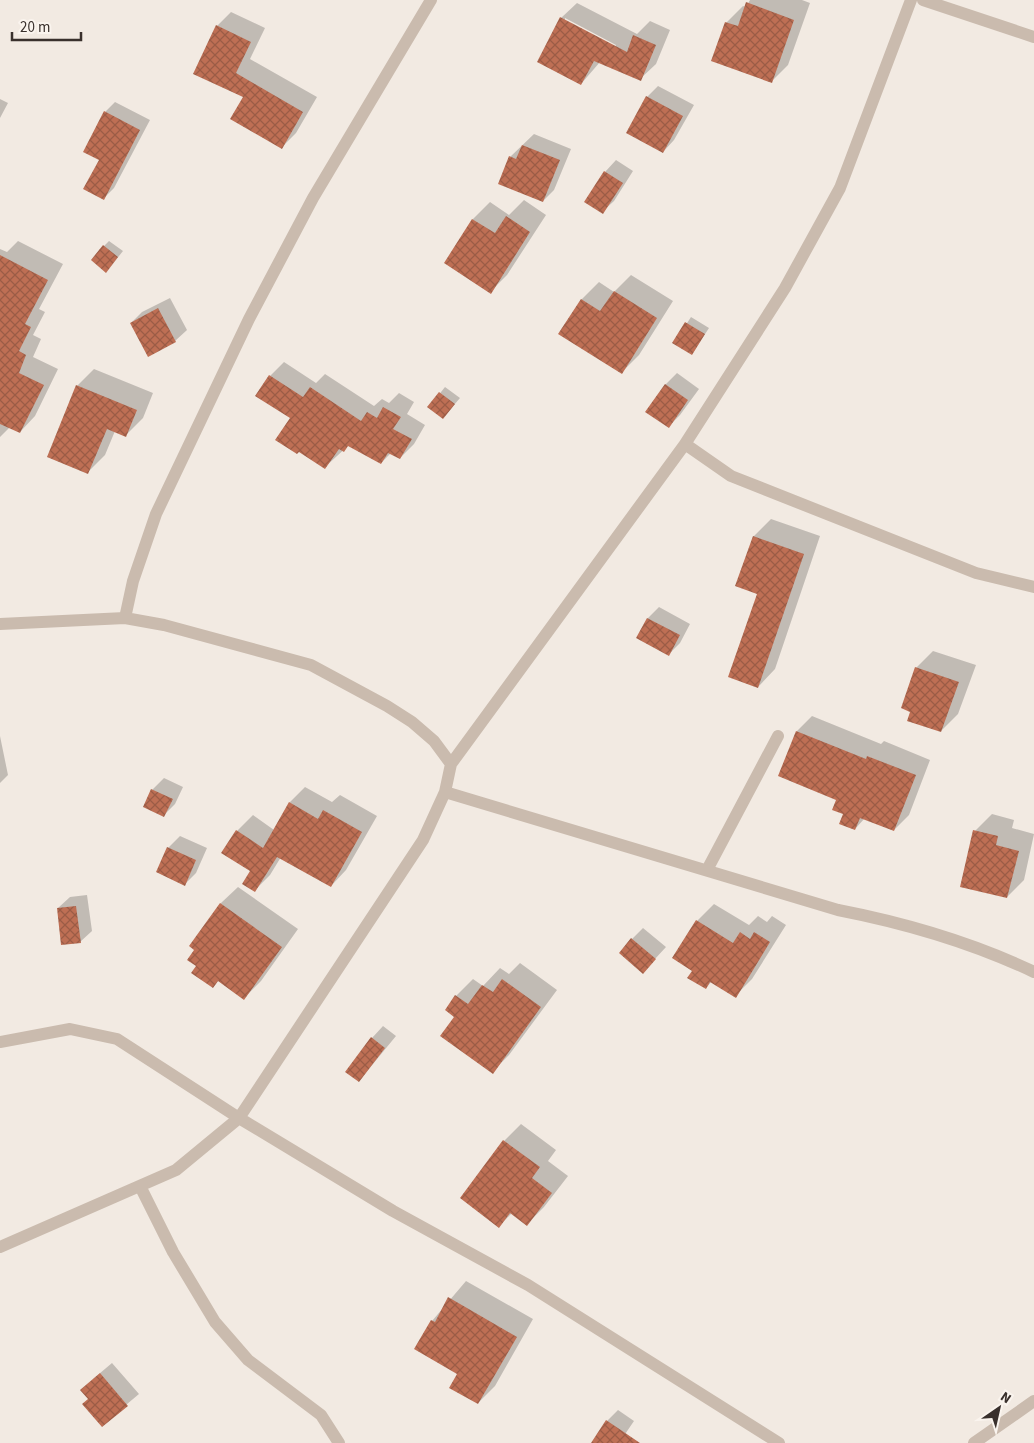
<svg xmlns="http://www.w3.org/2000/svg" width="1034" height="1443" viewBox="0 0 1034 1443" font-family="'Source Sans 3',sans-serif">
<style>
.shadow{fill:#0003;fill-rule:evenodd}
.building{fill:url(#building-cross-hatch)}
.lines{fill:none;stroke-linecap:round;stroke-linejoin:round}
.street{stroke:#cabbae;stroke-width:12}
</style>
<defs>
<pattern id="building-cross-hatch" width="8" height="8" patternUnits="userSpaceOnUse" patternTransform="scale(1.25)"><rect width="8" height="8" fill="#be6f54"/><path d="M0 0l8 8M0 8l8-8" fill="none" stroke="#9b5c46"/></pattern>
</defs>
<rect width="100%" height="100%" fill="#f2eae2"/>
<path class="shadow" d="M 750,0 L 802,0 L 810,3 L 788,65 L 771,82 L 726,23 L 743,6 L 746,7 Z
M 577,3 L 637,34 L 650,21 L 670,30 L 656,64 L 640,79 L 600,62 L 581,84 L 561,18 ZM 565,18 L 616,45 L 615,47 L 565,21 Z
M 231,12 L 265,28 L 250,59 L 317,97 L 296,133 L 282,147 L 245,97 L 217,26 Z
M 658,86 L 694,105 L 674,140 L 663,152 L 647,97 Z
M 0,99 L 8,103 L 0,118 Z
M 115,102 L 150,120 L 114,188 L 104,198 L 100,159 L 105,112 Z
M 534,134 L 571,149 L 554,190 L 543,201 L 510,157 Z
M 616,160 L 633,171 L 614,201 L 602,212 L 586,201 L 605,172 Z
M 524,200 L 546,215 L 507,275 L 490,292 L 445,263 L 473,219 L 490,202 L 509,215 Z
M 18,241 L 63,264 L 39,309 L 45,312 L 33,335 L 41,339 L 33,357 L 58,369 L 35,416 L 20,432 L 10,427 L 0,437 L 0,249 L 7,252 Z
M 109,241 L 123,251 L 111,266 L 104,246 Z
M 631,275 L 673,301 L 639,355 L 622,372 L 560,334 L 582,299 L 599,282 L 614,292 Z
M 170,298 L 187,330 L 175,341 L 131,323 L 142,312 Z
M 691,317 L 709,328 L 692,354 L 674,343 Z
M 284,362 L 316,383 L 325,374 L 374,406 L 382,399 L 389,403 L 399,393 L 414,402 L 407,414 L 425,425 L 414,444 L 400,458 L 391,453 L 381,463 L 349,445 L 325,467 L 291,418 L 270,376 Z
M 94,369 L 153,393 L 143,418 L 126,435 L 115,431 L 105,455 L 88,472 L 77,386 Z
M 677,373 L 699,389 L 680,415 L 669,426 L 647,411 L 666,384 Z
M 445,387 L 460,398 L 448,412 L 429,407 Z
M 771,519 L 820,536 L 775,669 L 758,687 L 758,593 L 754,536 Z
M 659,607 L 690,624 L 680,643 L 669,654 L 638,638 L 648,618 Z
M 933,651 L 976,665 L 958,714 L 941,731 L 912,711 L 916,668 Z
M 812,716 L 881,744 L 884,741 L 930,760 L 909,815 L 894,830 L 865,818 L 855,829 L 838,799 L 780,775 L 797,731 Z
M 0,736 L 8,775 L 0,783 Z
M 164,778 L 183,787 L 175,804 L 164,815 L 145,806 L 152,790 Z
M 305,787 L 332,802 L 340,795 L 377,816 L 346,870 L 331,886 L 281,857 L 270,875 L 255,890 L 251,870 L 237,831 L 253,815 L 274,830 L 290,802 Z
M 992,814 L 1014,820 L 1012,828 L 1034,834 L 1024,880 L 1007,897 L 975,831 Z
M 180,836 L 207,848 L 196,873 L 184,885 L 157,872 L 168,848 Z
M 238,887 L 298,929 L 261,981 L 244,998 L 219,980 L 213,987 L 198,966 L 195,950 L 191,946 L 221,903 Z
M 87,895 L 92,931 L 80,942 L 58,908 L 70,897 Z
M 714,904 L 749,925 L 758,916 L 767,922 L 772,916 L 786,925 L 752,979 L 735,996 L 712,981 L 706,988 L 693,970 L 697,921 Z
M 643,928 L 666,947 L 643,972 L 632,939 Z
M 520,963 L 557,990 L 509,1055 L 492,1072 L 456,1016 L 456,996 L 473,979 L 483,986 L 500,968 L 509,974 Z
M 383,1026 L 396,1036 L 359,1081 L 372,1038 Z
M 521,1124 L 556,1150 L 548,1161 L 568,1176 L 544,1207 L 527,1224 L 512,1213 L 499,1226 L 462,1198 L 504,1141 Z
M 466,1281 L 533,1319 L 495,1386 L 478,1403 L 459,1374 L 432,1321 Z
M 112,1363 L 139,1394 L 102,1425 L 89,1398 L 93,1379 Z
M 618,1410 L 634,1421 L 619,1443 L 593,1443 L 607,1421 Z"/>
<path class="building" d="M 746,2 L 794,20 L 772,83 L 711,61 L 725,22 L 738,26 Z
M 560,17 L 627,52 L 633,35 L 656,45 L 641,81 L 594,61 L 581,85 L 537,62 Z
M 216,25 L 251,42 L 236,73 L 303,112 L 282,149 L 230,119 L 243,97 L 193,74 Z
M 646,96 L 683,116 L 663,153 L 626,133 Z
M 104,111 L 140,130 L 104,200 L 83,189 L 99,160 L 83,152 Z
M 522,145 L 560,160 L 543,202 L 498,184 L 509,156 L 516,159 Z
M 604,171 L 623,183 L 603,214 L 584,202 Z
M 506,216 L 530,232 L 491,294 L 444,263 L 472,219 L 495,233 Z
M 103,245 L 118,257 L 106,273 L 91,260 Z
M 0,255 L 48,280 L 25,324 L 31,327 L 19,351 L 26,355 L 19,373 L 44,385 L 20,433 L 0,424 Z
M 614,291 L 657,318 L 622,374 L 558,334 L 581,299 L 600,311 Z
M 158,308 L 176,342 L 148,357 L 130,323 Z
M 685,322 L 705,334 L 692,355 L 672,343 Z
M 269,375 L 303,397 L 310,387 L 361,421 L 367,412 L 377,418 L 383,407 L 401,417 L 393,429 L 412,439 L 400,459 L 388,453 L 381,464 L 348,446 L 344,452 L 339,449 L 325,469 L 299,452 L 297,454 L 275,440 L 290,418 L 255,396 Z
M 665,384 L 688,400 L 669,428 L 645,412 Z
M 76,385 L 137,410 L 126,437 L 107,429 L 88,474 L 47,457 Z
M 439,392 L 455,404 L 443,419 L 427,407 Z
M 753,536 L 804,554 L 758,688 L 728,677 L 757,594 L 735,586 Z
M 647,618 L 680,635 L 669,656 L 636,638 Z
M 915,667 L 959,682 L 941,732 L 907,721 L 910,712 L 901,708 Z
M 796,731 L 866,759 L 867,756 L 916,775 L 894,831 L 860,818 L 855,830 L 839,824 L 843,814 L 832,810 L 836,800 L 778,776 Z
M 151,789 L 173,799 L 164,817 L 143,807 Z
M 289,802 L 318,819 L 323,810 L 362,832 L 331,887 L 277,857 L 255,892 L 242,884 L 250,871 L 221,853 L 236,830 L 263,848 Z
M 973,830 L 998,836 L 996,845 L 1019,851 L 1007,898 L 960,887 Z
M 167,847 L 196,860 L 185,886 L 156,872 Z
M 220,903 L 282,947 L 244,1000 L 218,981 L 213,988 L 191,973 L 196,966 L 187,960 L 194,950 L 189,946 Z
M 76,906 L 81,943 L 61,945 L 57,908 Z
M 696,920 L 733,943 L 740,932 L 750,939 L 754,932 L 770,942 L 736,998 L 710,982 L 706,989 L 687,978 L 692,971 L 672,958 Z
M 631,938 L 656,959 L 643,974 L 619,953 Z
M 502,979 L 541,1007 L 493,1074 L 440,1036 L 454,1017 L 445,1010 L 455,995 L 468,1004 L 482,985 L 493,992 Z
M 371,1037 L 385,1048 L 359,1082 L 345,1072 Z
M 503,1140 L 540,1167 L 532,1178 L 552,1193 L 527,1226 L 510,1213 L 499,1228 L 460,1198 Z
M 448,1297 L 517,1337 L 478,1404 L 449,1388 L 457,1374 L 414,1349 L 431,1320 L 435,1322 Z
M 100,1373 L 128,1406 L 102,1427 L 82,1404 L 88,1399 L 80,1390 Z
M 606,1420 L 640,1443 L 591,1443 Z"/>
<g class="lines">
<path class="street" d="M 923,0 L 1034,37
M 685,444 L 731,476 L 976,573 L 1034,587
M 125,618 L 133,581 L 156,514 L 249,319 L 313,198 L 431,0
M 0,624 L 125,618 L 164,625 L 311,665 L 387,706 L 412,722 L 434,741 L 451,764 L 445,792 L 423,840 L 239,1118 L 176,1170 L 0,1247
M 451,764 L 685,444 L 785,288 L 840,188 L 911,0
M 445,792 L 838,910 C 905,923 973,943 1034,972
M 707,870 L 778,736
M 0,1042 L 70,1029 L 117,1039 L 239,1118 L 393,1211 L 528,1285 L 779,1443
M 140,1186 L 173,1252 L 215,1322 L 248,1360 L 321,1415 L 339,1443
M 974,1443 L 1034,1401"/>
</g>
<g transform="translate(999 1408) rotate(34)" stroke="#faf4ee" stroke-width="4" paint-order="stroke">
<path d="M0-4L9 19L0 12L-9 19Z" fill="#39302c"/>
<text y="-8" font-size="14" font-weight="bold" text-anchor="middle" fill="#39302c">N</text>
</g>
<path d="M12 32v8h69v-8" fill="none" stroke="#39302c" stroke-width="2.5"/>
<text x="20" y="32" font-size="15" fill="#39302c" stroke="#faf4ee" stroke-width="4" paint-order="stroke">20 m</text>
</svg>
